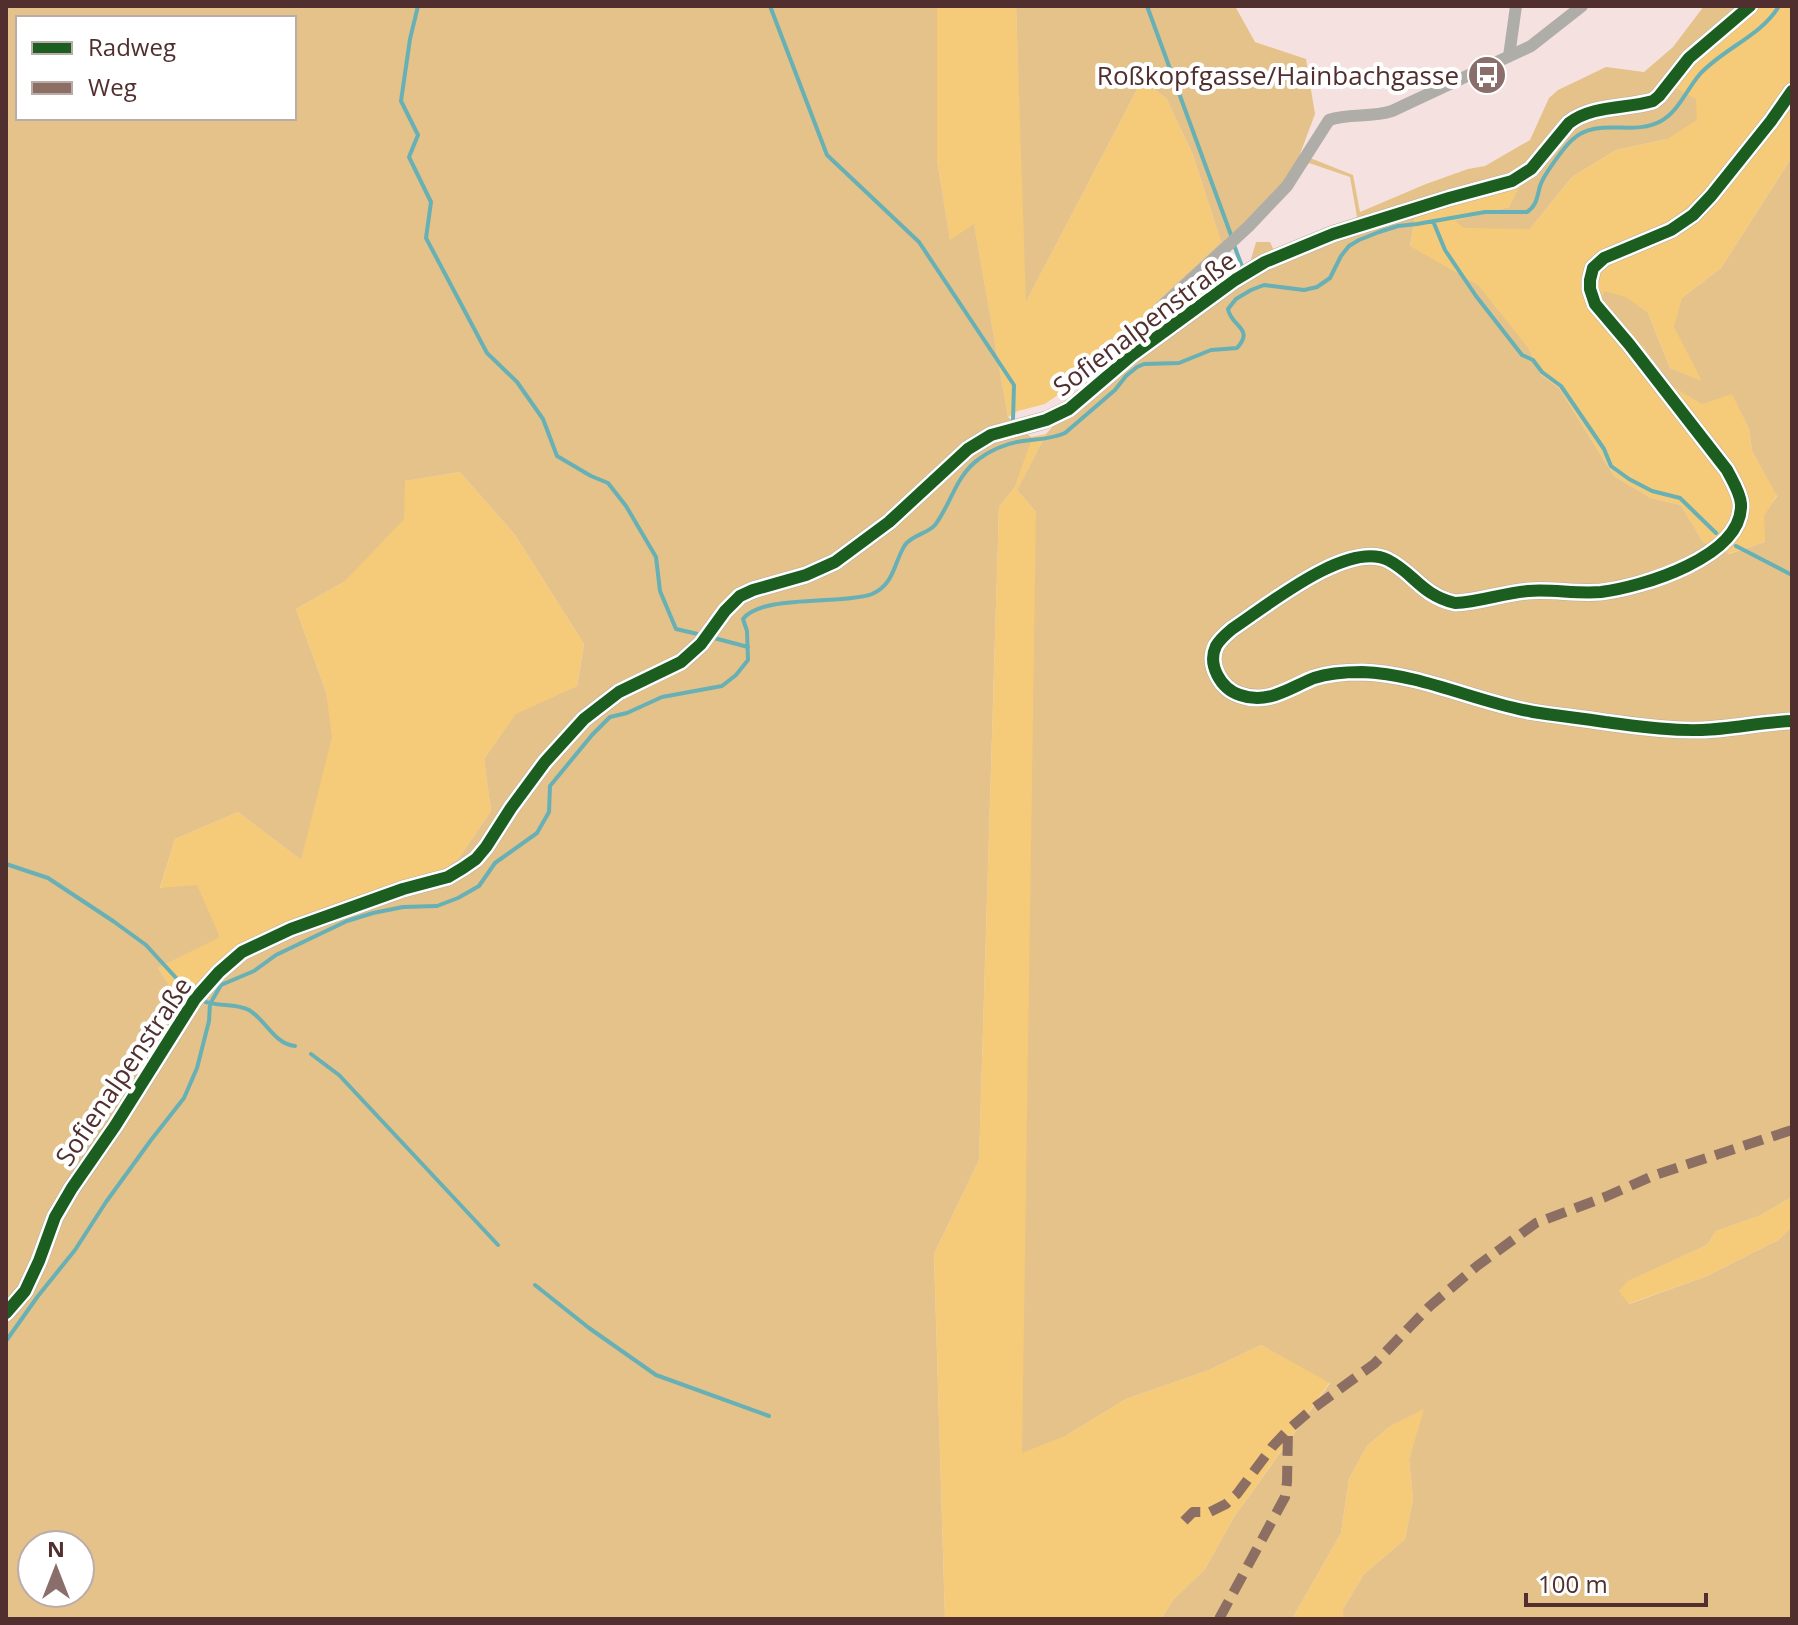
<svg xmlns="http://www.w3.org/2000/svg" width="1798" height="1625" viewBox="0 0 1798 1625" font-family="'Open Sans',sans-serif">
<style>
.green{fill:#f5cb79}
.forest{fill:#e4c289;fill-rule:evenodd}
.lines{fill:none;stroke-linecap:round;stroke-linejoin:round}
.stream{stroke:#67b0b5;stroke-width:4}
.street{stroke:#afada8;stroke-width:12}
.secondary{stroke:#b1aca6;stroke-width:18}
.quiet{stroke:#8d6e63;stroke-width:10;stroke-dasharray:20 10;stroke-linecap:butt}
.cycleway-casing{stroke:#fff;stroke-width:17}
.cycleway{stroke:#1b5e20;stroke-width:12}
.labels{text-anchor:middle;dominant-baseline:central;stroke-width:8;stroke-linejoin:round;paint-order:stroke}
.poi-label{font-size:26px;fill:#502f2e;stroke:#fff;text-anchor:end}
.street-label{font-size:26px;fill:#502f2e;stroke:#fff}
</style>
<rect width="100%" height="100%" fill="#f5e2e0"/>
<path class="green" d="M 937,6 L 1016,6 L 1027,300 L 1142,80 L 1166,98 L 1193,155 L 1221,242 L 1158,300 L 1117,353 L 1045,404 L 1018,411 L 1008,417 L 974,225 L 950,241 L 937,160 Z
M 1761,6 L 1792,6 L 1792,157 L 1721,268 L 1682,298 L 1703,382 L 1670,368 L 1648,313 L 1643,346 L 1672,386 L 1732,393 L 1749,429 L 1752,451 L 1777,495 L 1765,516 L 1765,542 L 1728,554 L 1703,542 L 1681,505 L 1651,498 L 1614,476 L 1559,388 L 1541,375 L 1529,349 L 1410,246 L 1415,216 L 1521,185 L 1509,207 L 1456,221 L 1530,229 L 1572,177 L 1616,150 L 1667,139 L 1675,88 L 1695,62 Z
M 1046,434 L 1017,490 L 1036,512 L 1067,1435 L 1126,1399 L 1209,1370 L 1261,1345 L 1330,1382 L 1234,1517 L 1205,1569 L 1173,1600 L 1161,1619 L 945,1619 L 934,1254 L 979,1160 L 999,507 L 1015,487 L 1031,437 Z
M 460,472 L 515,535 L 584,644 L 577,686 L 516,715 L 484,759 L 491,811 L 458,859 L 444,869 L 227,956 L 178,1001 L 158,968 L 220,936 L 160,889 L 175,839 L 238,812 L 301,860 L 326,692 L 296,609 L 344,582 L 404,481 Z
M 1792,1197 L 1792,1227 L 1778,1240 L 1707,1276 L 1639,1300 L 1628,1304 L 1619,1291 L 1627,1281 L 1707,1245 L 1716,1231 L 1759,1216 Z
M 1425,1408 L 1409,1459 L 1413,1499 L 1405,1539 L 1364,1574 L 1343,1609 L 1343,1619 L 1292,1619 L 1341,1533 L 1349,1479 L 1367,1446 L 1389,1427 Z"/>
<path class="forest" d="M 6,6 L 937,6 L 937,160 L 950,240 L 974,224 L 1008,417 L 1032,438 L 1015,487 L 999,507 L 979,1160 L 934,1254 L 945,1619 L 6,1619 ZM 18,18 L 294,18 L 294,118 L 18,118 ZM 460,472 L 515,535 L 584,644 L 577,686 L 516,714 L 484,759 L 491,811 L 458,859 L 444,869 L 227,956 L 178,1000 L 158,968 L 220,937 L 197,885 L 160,888 L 175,839 L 238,812 L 301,860 L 332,737 L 326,692 L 296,609 L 344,582 L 404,519 L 405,481 ZM 32,1545 L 80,1545 L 80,1593 L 32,1593 Z
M 1016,6 L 1235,6 L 1255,42 L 1306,59 L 1315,114 L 1300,154 L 1353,175 L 1360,212 L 1426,184 L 1468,169 L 1485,166 L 1530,140 L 1549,98 L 1558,90 L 1606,67 L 1644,72 L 1673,47 L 1704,6 L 1761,6 L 1695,61 L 1676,88 L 1696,99 L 1697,120 L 1667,139 L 1616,150 L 1572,177 L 1530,229 L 1464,228 L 1455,221 L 1509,207 L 1520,186 L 1415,216 L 1410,246 L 1478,285 L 1529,349 L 1541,375 L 1559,388 L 1614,476 L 1651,498 L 1681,505 L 1703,542 L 1729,554 L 1765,542 L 1764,516 L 1777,496 L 1752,451 L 1749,429 L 1732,394 L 1702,404 L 1672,386 L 1643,346 L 1602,298 L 1604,291 L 1626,297 L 1648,313 L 1670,368 L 1702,381 L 1674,327 L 1682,298 L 1721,268 L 1792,157 L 1792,1197 L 1759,1216 L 1716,1231 L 1707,1245 L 1628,1281 L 1619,1291 L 1629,1304 L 1707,1276 L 1778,1240 L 1792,1227 L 1792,1619 L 1343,1619 L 1343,1609 L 1364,1574 L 1405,1539 L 1413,1499 L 1409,1459 L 1424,1409 L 1389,1427 L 1367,1446 L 1349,1479 L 1341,1533 L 1292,1619 L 1161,1619 L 1173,1600 L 1205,1569 L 1234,1517 L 1330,1383 L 1261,1345 L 1209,1370 L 1126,1399 L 1067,1435 L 1022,1453 L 1036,512 L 1017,490 L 1046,434 L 1117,353 L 1158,300 L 1221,242 L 1193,155 L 1166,98 L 1142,80 L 1026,302 ZM 1309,163 L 1350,177 L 1357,217 L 1344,225 L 1275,253 L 1270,242 L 1256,242 L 1249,266 L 1178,314 L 1172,305 L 1286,193 Z"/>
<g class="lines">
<path class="stream" d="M 418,6 L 410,39 L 401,101 L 418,135 L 409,157 L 431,202 L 426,238 L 487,353 L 517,382 L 543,419 L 557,456 L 591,476 L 608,483 L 626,506 L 656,557 L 660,591 L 676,629 L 702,635
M 770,6 L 827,155 L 919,242 L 1014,385 L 1013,420
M 1147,6 L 1231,235
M 1433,221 L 1445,250 L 1476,296 L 1522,355 L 1533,360 L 1542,372 L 1561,386 L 1604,449 L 1611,466 L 1629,479 L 1652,491 L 1680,498 L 1716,533
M 1234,245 L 1243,269
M 1736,546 L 1792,575
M 714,638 L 748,647
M 6,864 L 48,878 L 113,921 L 146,945 L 188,991
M 203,1001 C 217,1007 236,1003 249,1010 C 266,1020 274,1044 295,1046
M 311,1054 L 339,1075 L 498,1245
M 535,1285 L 589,1328 L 656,1375 L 769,1416
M 6,1341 L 38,1296 L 75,1250 L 106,1202 L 151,1140 L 184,1098 L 197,1068 L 209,1021 L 210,1004 L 221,985 L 254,971 L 276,955 L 347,921 L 373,913 L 403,907 L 437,906 L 458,898 L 479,886 L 495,863 L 537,833 L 549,812 L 550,786 L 592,735 L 610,717 L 627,713 L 662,697 L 722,686 L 736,675 L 748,660 L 747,631 L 743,619 C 761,594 843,605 872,594 C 894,585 894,562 905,545 C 912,535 927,534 935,525 C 951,504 956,475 979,459 C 991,450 1008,443 1023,441 C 1038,439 1052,439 1065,433 L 1115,390 L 1126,376 L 1137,367 L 1144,364 L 1179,363 L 1211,350 L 1237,348 C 1255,328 1231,327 1228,309 L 1236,299 L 1251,290 L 1264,285 L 1304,290 L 1317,287 L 1330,278 L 1341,256 L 1349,246 L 1359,240 L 1379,232 L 1398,226 L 1417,224 L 1485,212 L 1527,212 C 1537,205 1537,197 1540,186 C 1543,176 1564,147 1572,140 C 1597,116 1633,137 1661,121 C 1678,112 1687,89 1700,74 C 1724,48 1761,36 1779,6"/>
<path class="street" d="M 1509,56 L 1516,6
M 1131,356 L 1135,337 L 1158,310 L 1249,226 L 1287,186 L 1329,120 C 1349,113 1371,118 1392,111 L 1531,46 L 1582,6"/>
<path class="secondary" d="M 1792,91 L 1771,121 L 1711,196 L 1693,215 L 1671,230 L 1604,258 L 1593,268 L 1590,280 L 1590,289 L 1595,304 L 1629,344 L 1727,470 C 1732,480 1740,492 1741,504 C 1743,557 1642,587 1601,592 C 1576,594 1552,589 1528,591 C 1503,593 1480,602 1455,603 C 1421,595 1414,573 1388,560 C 1347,540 1267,606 1232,629 C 1226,634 1220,639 1216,646 C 1207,665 1221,689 1240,695 C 1268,705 1289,688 1314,678 C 1329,673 1347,672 1362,672 C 1421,674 1476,702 1533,712 C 1557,716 1581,718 1605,722 C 1637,726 1669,731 1702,730 C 1732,729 1762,722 1792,721
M 6,1313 L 25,1291 L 39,1261 L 55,1217 L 72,1188 L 115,1126 L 195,999 L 219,972 L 242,952 L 291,929 L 403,889 L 448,877 L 463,868 L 476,859 L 486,847 L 511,808 L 545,762 L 584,719 L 619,692 L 681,662 L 701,644 L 725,611 L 740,596 L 753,590 L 806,575 L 835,562 L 889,522 L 968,449 L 991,435 L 1046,420 L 1069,409 L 1131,356 L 1235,280 L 1265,262 L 1333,234 L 1449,198 L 1512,181 L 1531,169 L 1569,123 C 1593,105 1625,109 1653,101 L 1659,96 L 1689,58 L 1750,6"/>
<path class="quiet" d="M 1184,1521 L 1193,1512 L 1210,1512 L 1226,1504 L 1237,1494 L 1272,1447 L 1288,1430 L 1311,1410 L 1374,1364 L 1430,1306 L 1477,1266 L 1536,1223 L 1605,1197 L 1655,1175 L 1792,1130
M 1219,1619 L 1285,1497 L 1287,1482 L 1288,1430"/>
<g class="cycleway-casing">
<path id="cycleway" d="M 1792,91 L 1771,121 L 1711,196 L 1693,215 L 1671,230 L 1604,258 L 1593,268 L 1590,280 L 1590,289 L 1595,304 L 1629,344 L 1727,470 C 1732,480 1740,492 1741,504 C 1743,557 1642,587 1601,592 C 1576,594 1552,589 1528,591 C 1503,593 1480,602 1455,603 C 1421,595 1414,573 1388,560 C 1347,540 1267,606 1232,629 C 1226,634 1220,639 1216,646 C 1207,665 1221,689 1240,695 C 1268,705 1289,688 1314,678 C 1329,673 1347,672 1362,672 C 1421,674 1476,702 1533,712 C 1557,716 1581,718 1605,722 C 1637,726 1669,731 1702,730 C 1732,729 1762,722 1792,721
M 6,1313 L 25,1291 L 39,1261 L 55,1217 L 72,1188 L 115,1126 L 195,999 L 219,972 L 242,952 L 291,929 L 403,889 L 448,877 L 463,868 L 476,859 L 486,847 L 511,808 L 545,762 L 584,719 L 619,692 L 681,662 L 701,644 L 725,611 L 740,596 L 753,590 L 806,575 L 835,562 L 889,522 L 968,449 L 991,435 L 1046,420 L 1069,409 L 1131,356 L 1235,280 L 1265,262 L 1333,234 L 1449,198 L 1512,181 L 1531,169 L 1569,123 C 1593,105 1625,109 1653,101 L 1659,96 L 1689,58 L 1750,6"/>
</g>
<use href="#cycleway" class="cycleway"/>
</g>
<defs>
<g id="bus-disc" transform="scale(2)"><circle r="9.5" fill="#8a6e6c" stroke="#fff"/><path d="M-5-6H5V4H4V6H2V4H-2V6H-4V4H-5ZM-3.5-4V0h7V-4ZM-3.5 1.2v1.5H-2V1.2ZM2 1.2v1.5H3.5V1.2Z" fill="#fff"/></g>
</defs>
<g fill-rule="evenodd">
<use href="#bus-disc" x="1487" y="75"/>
</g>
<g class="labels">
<g class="poi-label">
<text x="1459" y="75">Roßkopfgasse/Hainbachgasse</text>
</g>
<g class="street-label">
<text transform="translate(1144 323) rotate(-37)">Sofienalpenstraße</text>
<text transform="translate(123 1071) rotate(-56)">Sofienalpenstraße</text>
</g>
</g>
<rect width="1798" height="1625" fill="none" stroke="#502f2e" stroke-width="16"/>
<rect x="16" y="16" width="280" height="104" fill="#ffffff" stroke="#b9acab" stroke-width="2"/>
<rect x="32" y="42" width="40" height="12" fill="#1b5e20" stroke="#b9acab" stroke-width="2"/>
<text x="88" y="56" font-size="24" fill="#502f2e">Radweg</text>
<rect x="32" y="82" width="40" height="12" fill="#8d6e63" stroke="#b9acab" stroke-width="2"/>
<text x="88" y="96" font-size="24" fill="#502f2e">Weg</text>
<g transform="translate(56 1569)"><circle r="38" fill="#ffffff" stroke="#b9acab" stroke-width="2"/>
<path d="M0-6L14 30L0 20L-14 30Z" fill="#8a6e6c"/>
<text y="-12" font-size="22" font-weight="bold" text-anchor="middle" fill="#502f2e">N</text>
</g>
<path d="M1526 1593v12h180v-12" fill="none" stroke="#502f2e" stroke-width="4"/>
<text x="1538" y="1593" font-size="24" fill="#502f2e" stroke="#ffffff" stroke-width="6" paint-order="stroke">100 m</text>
</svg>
